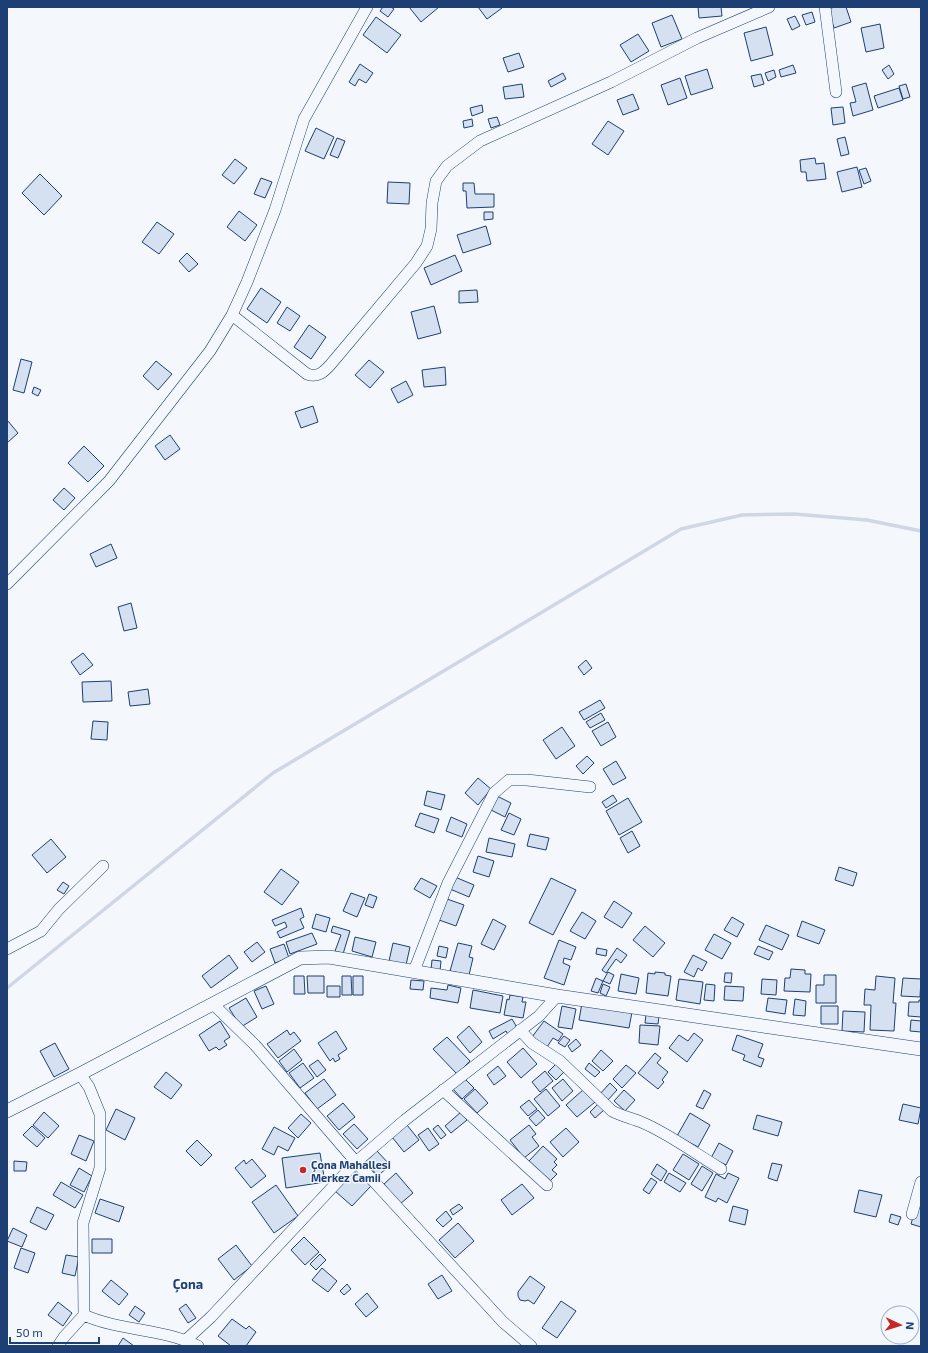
<svg xmlns="http://www.w3.org/2000/svg" width="928" height="1353" viewBox="0 0 928 1353" font-family="'Exo 2',sans-serif">
<style>
.lines{fill:none;stroke-linecap:round;stroke-linejoin:round}
.stream{stroke:#cfd7e4;stroke-width:3.5}
.building{fill:#d5e0f0;stroke:#1d3f73}
.minor-casing{stroke:#1d3f73;stroke-width:12}
.tertiary-casing{stroke:#1d3f73;stroke-width:14}
.minor{stroke:#f4f7fb;stroke-width:11}
.tertiary{stroke:#f4f7fb;stroke-width:13}
.poi-dot{fill:#c62828;stroke:#f4f7fb;stroke-width:1.5}
.labels{text-anchor:middle;dominant-baseline:central;stroke-width:3;stroke-linejoin:round;paint-order:stroke}
.poi-label{font-size:11px;font-weight:bold;fill:#1d3f73;stroke:#f4f7fb;text-anchor:start}
.quarter-label{font-size:13px;font-weight:bold;fill:#1d3f73;stroke:#f4f7fb}
</style>
<rect width="100%" height="100%" fill="#f4f7fb"/>
<g class="lines">
<path class="stream" d="M 7,988 L 273,773 L 681,529 L 742,515 L 794,514 L 867,520 L 921,531"/>
</g>
<path class="building" d="M 383,7 L 391,7 L 394,9 L 388,17 L 380,11 Z
M 409,7 L 439,7 L 421,22 Z
M 478,7 L 501,7 L 502,8 L 487,19 Z
M 698,7 L 721,7 L 722,16 L 699,18 Z
M 835,7 L 846,7 L 851,22 L 834,28 L 828,9 Z
M 812,12 L 815,22 L 806,25 L 802,15 Z
M 672,15 L 682,39 L 661,47 L 652,23 Z
M 795,16 L 800,26 L 792,30 L 787,19 Z
M 376,17 L 401,35 L 387,53 L 363,35 Z
M 880,24 L 884,48 L 866,52 L 861,28 Z
M 766,27 L 773,55 L 751,61 L 744,33 Z
M 638,34 L 649,51 L 631,62 L 620,45 Z
M 519,53 L 524,67 L 508,72 L 503,58 Z
M 360,64 L 373,73 L 366,83 L 359,79 L 355,86 L 349,82 Z
M 793,65 L 796,73 L 781,77 L 779,70 Z
M 889,65 L 894,74 L 888,79 L 882,70 Z
M 707,69 L 713,88 L 691,95 L 685,76 Z
M 774,70 L 776,77 L 768,81 L 765,73 Z
M 563,73 L 566,79 L 551,87 L 548,81 Z
M 761,74 L 764,84 L 754,87 L 751,76 Z
M 680,78 L 687,98 L 668,105 L 661,85 Z
M 866,83 L 873,110 L 853,116 L 850,103 L 856,102 L 852,87 Z
M 522,84 L 524,97 L 505,99 L 503,87 Z
M 906,84 L 910,97 L 903,99 L 899,86 Z
M 899,88 L 903,100 L 878,108 L 874,96 Z
M 633,94 L 639,109 L 623,115 L 617,100 Z
M 482,105 L 483,112 L 472,116 L 470,108 Z
M 843,107 L 845,123 L 833,125 L 831,108 Z
M 497,117 L 500,125 L 491,128 L 488,119 Z
M 472,119 L 473,126 L 464,128 L 463,121 Z
M 608,121 L 624,131 L 608,155 L 592,144 Z
M 316,128 L 334,137 L 324,159 L 305,151 Z
M 845,137 L 849,154 L 841,156 L 837,139 Z
M 337,138 L 345,141 L 338,158 L 330,155 Z
M 815,158 L 816,164 L 824,163 L 826,179 L 807,181 L 806,172 L 801,172 L 800,160 Z
M 235,159 L 247,168 L 234,184 L 222,175 Z
M 857,167 L 862,187 L 842,192 L 837,172 Z
M 866,168 L 871,181 L 864,184 L 859,170 Z
M 40,174 L 62,196 L 44,215 L 22,193 Z
M 261,178 L 272,182 L 265,198 L 254,194 Z
M 388,182 L 410,183 L 409,204 L 387,203 Z
M 463,183 L 474,183 L 475,194 L 494,194 L 494,207 L 467,208 L 466,191 L 463,191 Z
M 239,211 L 257,225 L 245,241 L 227,227 Z
M 484,212 L 493,212 L 493,219 L 484,220 Z
M 157,222 L 174,234 L 159,254 L 142,242 Z
M 486,226 L 491,244 L 463,253 L 457,235 Z
M 187,253 L 198,264 L 189,272 L 179,261 Z
M 455,255 L 462,271 L 431,285 L 424,268 Z
M 261,288 L 281,302 L 267,323 L 247,309 Z
M 477,290 L 478,302 L 459,303 L 459,291 Z
M 434,306 L 441,333 L 418,339 L 411,312 Z
M 287,307 L 300,316 L 290,331 L 277,323 Z
M 309,325 L 326,337 L 311,359 L 294,347 Z
M 21,359 L 32,362 L 24,393 L 13,390 Z
M 369,360 L 384,372 L 370,388 L 355,375 Z
M 156,361 L 172,374 L 158,390 L 143,376 Z
M 445,367 L 446,385 L 424,387 L 422,370 Z
M 406,381 L 413,395 L 398,403 L 391,389 Z
M 34,387 L 41,390 L 38,396 L 32,393 Z
M 313,406 L 318,422 L 301,428 L 295,412 Z
M 7,420 L 18,433 L 7,443 Z
M 170,435 L 180,449 L 165,460 L 155,446 Z
M 84,446 L 104,466 L 88,482 L 68,463 Z
M 64,488 L 75,498 L 64,510 L 53,500 Z
M 111,544 L 117,558 L 96,567 L 90,554 Z
M 131,603 L 137,628 L 124,631 L 118,607 Z
M 83,653 L 93,665 L 80,675 L 71,662 Z
M 586,660 L 592,668 L 584,675 L 578,667 Z
M 111,681 L 112,701 L 83,702 L 82,682 Z
M 148,689 L 150,704 L 130,706 L 128,692 Z
M 600,700 L 605,708 L 584,720 L 579,712 Z
M 601,713 L 605,720 L 590,728 L 586,722 Z
M 93,721 L 108,722 L 107,740 L 91,739 Z
M 608,722 L 616,737 L 601,746 L 592,731 Z
M 562,727 L 575,746 L 556,759 L 543,740 Z
M 587,756 L 594,763 L 583,774 L 576,766 Z
M 616,761 L 626,778 L 613,785 L 603,769 Z
M 478,778 L 491,789 L 478,805 L 465,793 Z
M 427,791 L 445,795 L 441,810 L 424,805 Z
M 613,795 L 617,801 L 606,808 L 602,802 Z
M 497,796 L 511,803 L 505,817 L 491,810 Z
M 628,798 L 642,822 L 619,835 L 606,811 Z
M 420,813 L 439,819 L 434,833 L 415,826 Z
M 509,813 L 521,819 L 514,835 L 501,830 Z
M 451,817 L 467,824 L 462,837 L 446,831 Z
M 632,831 L 640,846 L 628,853 L 620,838 Z
M 530,834 L 549,838 L 546,850 L 527,846 Z
M 489,838 L 515,844 L 512,857 L 486,852 Z
M 51,839 L 66,857 L 47,873 L 32,855 Z
M 478,856 L 494,861 L 489,877 L 473,872 Z
M 839,867 L 857,873 L 853,886 L 835,880 Z
M 281,869 L 299,882 L 282,905 L 264,892 Z
M 455,877 L 474,885 L 469,897 L 450,889 Z
M 421,878 L 437,886 L 430,898 L 414,889 Z
M 551,878 L 576,890 L 553,935 L 529,923 Z
M 63,882 L 69,886 L 64,894 L 57,890 Z
M 351,893 L 365,898 L 357,917 L 343,911 Z
M 369,894 L 377,897 L 373,908 L 365,905 Z
M 447,899 L 464,905 L 456,926 L 439,920 Z
M 614,901 L 632,913 L 622,928 L 604,917 Z
M 301,908 L 304,917 L 300,919 L 304,928 L 280,938 L 277,932 L 287,927 L 285,922 L 275,926 L 272,920 Z
M 582,912 L 596,921 L 585,939 L 570,931 Z
M 316,914 L 330,918 L 326,932 L 312,928 Z
M 732,917 L 744,924 L 737,937 L 724,930 Z
M 493,919 L 506,926 L 494,950 L 481,944 Z
M 802,921 L 825,930 L 819,944 L 797,936 Z
M 766,925 L 789,935 L 782,950 L 759,940 Z
M 333,926 L 350,931 L 343,954 L 335,951 L 341,935 L 331,932 Z
M 645,926 L 665,943 L 653,957 L 633,940 Z
M 312,933 L 317,944 L 290,954 L 286,942 Z
M 714,934 L 731,943 L 722,959 L 705,950 Z
M 355,937 L 376,942 L 372,957 L 352,951 Z
M 559,940 L 576,947 L 571,960 L 564,958 L 563,963 L 570,966 L 564,985 L 544,978 Z
M 257,942 L 265,952 L 252,962 L 244,952 Z
M 393,943 L 410,947 L 406,965 L 389,961 Z
M 458,943 L 472,946 L 469,957 L 473,958 L 469,975 L 450,971 Z
M 284,944 L 289,958 L 275,963 L 270,949 Z
M 439,946 L 448,948 L 446,958 L 437,956 Z
M 758,946 L 773,952 L 769,960 L 754,954 Z
M 597,948 L 607,950 L 606,956 L 596,954 Z
M 617,948 L 627,955 L 621,963 L 616,959 L 606,973 L 602,970 Z
M 229,955 L 238,968 L 211,988 L 202,976 Z
M 693,955 L 707,962 L 702,971 L 698,968 L 694,977 L 684,972 Z
M 432,960 L 441,961 L 440,971 L 431,970 Z
M 791,969 L 805,970 L 805,974 L 811,974 L 810,992 L 784,991 L 785,978 L 790,978 Z
M 608,972 L 614,975 L 610,984 L 603,981 Z
M 655,972 L 665,973 L 665,975 L 671,976 L 668,996 L 646,993 L 648,973 L 655,974 Z
M 725,973 L 732,973 L 731,983 L 724,982 Z
M 621,974 L 639,978 L 636,994 L 618,991 Z
M 824,975 L 836,975 L 836,1003 L 816,1003 L 816,985 L 824,985 Z
M 294,976 L 304,976 L 305,994 L 294,994 Z
M 307,976 L 324,976 L 324,993 L 308,993 Z
M 342,976 L 351,976 L 352,995 L 342,995 Z
M 353,976 L 363,976 L 363,995 L 353,995 Z
M 876,976 L 895,978 L 893,1003 L 896,1003 L 894,1031 L 870,1030 L 871,1005 L 864,1005 L 865,989 L 875,990 Z
M 596,978 L 603,981 L 598,993 L 591,991 Z
M 903,978 L 921,979 L 920,997 L 901,996 Z
M 679,979 L 703,982 L 700,1004 L 676,1000 Z
M 762,979 L 777,980 L 776,995 L 761,994 Z
M 411,980 L 424,981 L 423,990 L 410,989 Z
M 603,984 L 610,987 L 606,996 L 600,993 Z
M 706,984 L 715,985 L 714,1001 L 704,1000 Z
M 448,985 L 461,988 L 458,1003 L 430,998 L 431,988 L 447,990 Z
M 266,986 L 274,1004 L 262,1009 L 254,991 Z
M 327,986 L 340,986 L 340,997 L 327,997 Z
M 725,986 L 744,987 L 743,1001 L 724,1000 Z
M 473,990 L 503,996 L 500,1013 L 470,1008 Z
M 510,995 L 523,997 L 522,1002 L 526,1002 L 523,1018 L 504,1015 L 507,999 L 509,1000 Z
M 246,998 L 257,1017 L 241,1027 L 229,1008 Z
M 768,998 L 787,1000 L 785,1014 L 766,1011 Z
M 795,999 L 806,1001 L 805,1016 L 793,1015 Z
M 919,1000 L 921,1000 L 921,1017 L 908,1016 L 909,1002 L 919,1002 Z
M 582,1003 L 632,1012 L 629,1028 L 579,1020 Z
M 562,1006 L 576,1009 L 572,1029 L 558,1027 Z
M 821,1006 L 838,1006 L 838,1024 L 821,1024 Z
M 843,1011 L 865,1012 L 864,1032 L 842,1031 Z
M 646,1014 L 659,1016 L 658,1024 L 645,1023 Z
M 512,1019 L 518,1029 L 508,1035 L 506,1031 L 493,1039 L 489,1031 Z
M 911,1020 L 921,1021 L 921,1032 L 910,1031 Z
M 220,1021 L 230,1037 L 224,1041 L 227,1045 L 219,1050 L 216,1047 L 209,1051 L 199,1035 Z
M 544,1021 L 563,1034 L 558,1041 L 553,1038 L 547,1047 L 532,1037 Z
M 640,1025 L 660,1026 L 658,1045 L 639,1043 Z
M 469,1026 L 482,1042 L 470,1053 L 457,1037 Z
M 287,1030 L 290,1035 L 294,1032 L 301,1041 L 278,1058 L 267,1044 Z
M 336,1031 L 347,1049 L 338,1055 L 340,1059 L 335,1062 L 333,1058 L 330,1061 L 318,1043 Z
M 694,1033 L 703,1040 L 687,1062 L 669,1048 L 679,1035 L 688,1041 Z
M 737,1035 L 763,1044 L 758,1057 L 764,1059 L 761,1067 L 743,1060 L 745,1055 L 732,1050 Z
M 564,1036 L 570,1040 L 565,1047 L 558,1043 Z
M 447,1037 L 470,1061 L 457,1074 L 433,1049 Z
M 576,1039 L 581,1045 L 572,1052 L 568,1046 Z
M 55,1043 L 69,1069 L 54,1077 L 40,1051 Z
M 523,1048 L 537,1064 L 521,1078 L 507,1062 Z
M 294,1049 L 302,1060 L 287,1072 L 279,1061 Z
M 601,1050 L 613,1061 L 603,1071 L 592,1061 Z
M 655,1053 L 661,1058 L 657,1063 L 668,1072 L 662,1080 L 664,1082 L 658,1089 L 638,1073 Z
M 318,1060 L 326,1070 L 317,1077 L 309,1066 Z
M 303,1063 L 314,1078 L 300,1088 L 289,1073 Z
M 589,1063 L 600,1072 L 595,1077 L 585,1069 Z
M 556,1064 L 564,1072 L 556,1080 L 548,1072 Z
M 626,1065 L 636,1073 L 622,1088 L 613,1079 Z
M 498,1066 L 506,1076 L 494,1085 L 487,1075 Z
M 545,1071 L 553,1081 L 540,1092 L 532,1082 Z
M 166,1072 L 182,1085 L 171,1099 L 154,1087 Z
M 464,1078 L 474,1088 L 462,1099 L 453,1089 Z
M 324,1079 L 336,1095 L 317,1109 L 305,1093 Z
M 563,1079 L 573,1091 L 562,1101 L 552,1088 Z
M 610,1083 L 617,1090 L 607,1101 L 600,1094 Z
M 475,1089 L 488,1103 L 477,1113 L 464,1099 Z
M 546,1089 L 560,1106 L 548,1116 L 534,1099 Z
M 584,1089 L 595,1102 L 577,1117 L 566,1105 Z
M 624,1090 L 635,1100 L 625,1111 L 614,1101 Z
M 704,1090 L 711,1094 L 703,1109 L 696,1106 Z
M 529,1100 L 537,1109 L 528,1116 L 520,1107 Z
M 343,1103 L 355,1117 L 339,1130 L 327,1116 Z
M 598,1104 L 604,1110 L 595,1118 L 590,1112 Z
M 903,1104 L 921,1108 L 918,1124 L 899,1120 Z
M 116,1109 L 135,1118 L 125,1140 L 106,1130 Z
M 538,1110 L 545,1118 L 536,1126 L 529,1118 Z
M 44,1112 L 59,1126 L 48,1138 L 33,1125 Z
M 461,1112 L 467,1120 L 451,1133 L 445,1126 Z
M 690,1113 L 710,1125 L 698,1147 L 677,1136 Z
M 301,1114 L 311,1123 L 298,1138 L 288,1128 Z
M 757,1115 L 782,1122 L 778,1136 L 753,1129 Z
M 354,1124 L 368,1139 L 357,1149 L 343,1134 Z
M 407,1125 L 419,1140 L 404,1152 L 392,1137 Z
M 438,1125 L 446,1135 L 441,1139 L 433,1129 Z
M 529,1125 L 536,1134 L 532,1137 L 539,1146 L 524,1158 L 510,1140 Z
M 32,1126 L 45,1138 L 37,1147 L 23,1135 Z
M 274,1127 L 295,1138 L 288,1151 L 278,1146 L 274,1155 L 262,1149 Z
M 428,1128 L 439,1144 L 429,1151 L 418,1135 Z
M 566,1128 L 579,1142 L 563,1157 L 550,1142 Z
M 79,1135 L 94,1141 L 86,1161 L 71,1154 Z
M 197,1140 L 212,1155 L 201,1166 L 186,1151 Z
M 719,1143 L 733,1151 L 726,1165 L 711,1158 Z
M 543,1146 L 557,1159 L 554,1162 L 557,1165 L 552,1170 L 557,1174 L 550,1181 L 529,1161 Z
M 377,1151 L 390,1165 L 378,1176 L 365,1162 Z
M 320,1153 L 325,1182 L 286,1188 L 282,1158 Z
M 683,1154 L 699,1164 L 689,1180 L 673,1170 Z
M 252,1159 L 266,1176 L 251,1188 L 235,1168 L 244,1160 L 246,1164 Z
M 14,1161 L 27,1162 L 26,1171 L 14,1171 Z
M 772,1163 L 782,1165 L 777,1181 L 768,1178 Z
M 657,1164 L 667,1171 L 661,1181 L 651,1174 Z
M 702,1166 L 713,1173 L 702,1191 L 691,1184 Z
M 79,1168 L 92,1176 L 84,1192 L 70,1185 Z
M 354,1171 L 371,1186 L 352,1206 L 335,1191 Z
M 396,1173 L 413,1193 L 400,1204 L 384,1184 Z
M 669,1173 L 686,1183 L 680,1192 L 664,1182 Z
M 728,1173 L 739,1178 L 727,1203 L 718,1198 L 716,1202 L 705,1197 L 716,1174 L 725,1179 Z
M 651,1178 L 657,1182 L 649,1194 L 643,1190 Z
M 61,1182 L 83,1195 L 75,1208 L 53,1195 Z
M 522,1184 L 534,1198 L 512,1215 L 501,1200 Z
M 276,1185 L 298,1216 L 274,1233 L 252,1202 Z
M 859,1190 L 882,1195 L 876,1217 L 854,1212 Z
M 100,1199 L 124,1207 L 119,1222 L 95,1213 Z
M 459,1204 L 463,1208 L 453,1215 L 450,1210 Z
M 733,1206 L 748,1210 L 745,1225 L 729,1221 Z
M 37,1207 L 54,1215 L 46,1230 L 30,1222 Z
M 916,1207 L 921,1208 L 921,1227 L 911,1224 Z
M 446,1211 L 452,1219 L 443,1227 L 436,1220 Z
M 891,1214 L 901,1217 L 898,1225 L 889,1222 Z
M 458,1223 L 474,1241 L 455,1258 L 439,1240 Z
M 13,1228 L 27,1235 L 22,1247 L 7,1241 Z
M 304,1237 L 319,1252 L 305,1265 L 291,1250 Z
M 92,1239 L 112,1239 L 112,1253 L 92,1253 Z
M 236,1245 L 252,1266 L 234,1280 L 218,1259 Z
M 21,1248 L 35,1253 L 28,1273 L 14,1268 Z
M 320,1254 L 326,1260 L 316,1270 L 310,1264 Z
M 66,1255 L 79,1257 L 75,1276 L 62,1273 Z
M 322,1268 L 337,1281 L 328,1292 L 312,1280 Z
M 442,1275 L 452,1291 L 438,1299 L 428,1284 Z
M 530,1276 L 545,1287 L 534,1304 L 528,1300 L 525,1301 L 520,1300 L 518,1296 L 518,1292 Z
M 111,1280 L 128,1294 L 119,1305 L 102,1291 Z
M 347,1284 L 351,1289 L 344,1295 L 340,1291 Z
M 367,1293 L 378,1307 L 366,1317 L 355,1304 Z
M 561,1301 L 576,1311 L 557,1338 L 542,1328 Z
M 58,1302 L 72,1313 L 63,1326 L 48,1315 Z
M 186,1304 L 196,1318 L 188,1323 L 179,1309 Z
M 135,1306 L 145,1313 L 139,1322 L 129,1315 Z
M 232,1319 L 246,1329 L 249,1326 L 256,1332 L 246,1346 L 231,1346 L 218,1336 Z
M 123,1338 L 134,1346 L 118,1346 Z"/>
<g class="lines">
<g class="minor-casing">
<path id="minor" d="M 825,7 L 836,92
M 232,315 L 307,374 C 318,378 324,372 331,364 L 416,263 L 427,246 L 431,229 L 432,203 L 436,181 L 447,166 L 480,141 L 611,82 L 697,38 L 769,7
M 7,584 L 109,481 L 210,351 L 232,315 L 247,282 L 275,210 L 304,119 L 367,7
M 7,949 L 41,931 L 59,909 L 103,866
M 414,971 L 448,883 L 494,793 L 509,780 L 527,780 L 590,787
M 213,1004 L 255,1045 L 356,1162 L 503,1322 L 531,1346
M 520,1030 L 532,1043 L 560,1061 L 612,1111 C 621,1116 631,1118 641,1122 C 668,1133 696,1154 721,1169
M 80,1074 L 89,1087 L 100,1114 L 100,1168 L 83,1223 L 84,1315 C 119,1331 162,1328 198,1346
M 443,1090 L 547,1185
M 912,1214 L 921,1182
M 186,1340 L 211,1317 L 356,1162 L 405,1120 L 539,1016 L 557,996
M 58,1346 L 64,1337 L 84,1315"/>
</g>
<g class="tertiary-casing">
<path id="tertiary" d="M 7,1111 L 80,1074 L 300,958 L 329,957 L 557,996 L 921,1049"/>
</g>
<use href="#minor" class="minor"/>
<use href="#tertiary" class="tertiary"/>
</g>
<circle class="poi-dot" cx="303" cy="1170" r="4"/>
<g class="labels">
<g class="poi-label">
<text x="311" y="1164">Çona Mahallesi<tspan x="311" dy="13">Merkez Camii</tspan></text>
</g>
<g class="quarter-label">
<text x="188" y="1284">Çona</text>
</g>
</g>
<rect width="928" height="1353" fill="none" stroke="#1d3f73" stroke-width="16"/>
<g transform="translate(900 1325) rotate(94)"><circle r="19" fill="#f4f7fb" stroke="#9eadc5"/>
<path d="M0-3L7 15L0 10L-7 15Z" fill="#c62828"/>
<text y="-6" font-size="11" font-weight="bold" text-anchor="middle" fill="#1d3f73">N</text>
</g>
<path d="M10 1337v6h89v-6" fill="none" stroke="#1d3f73" stroke-width="2"/>
<text x="16" y="1337" font-size="12" fill="#1d3f73" stroke="#f4f7fb" stroke-width="3" paint-order="stroke">50 m</text>
</svg>
